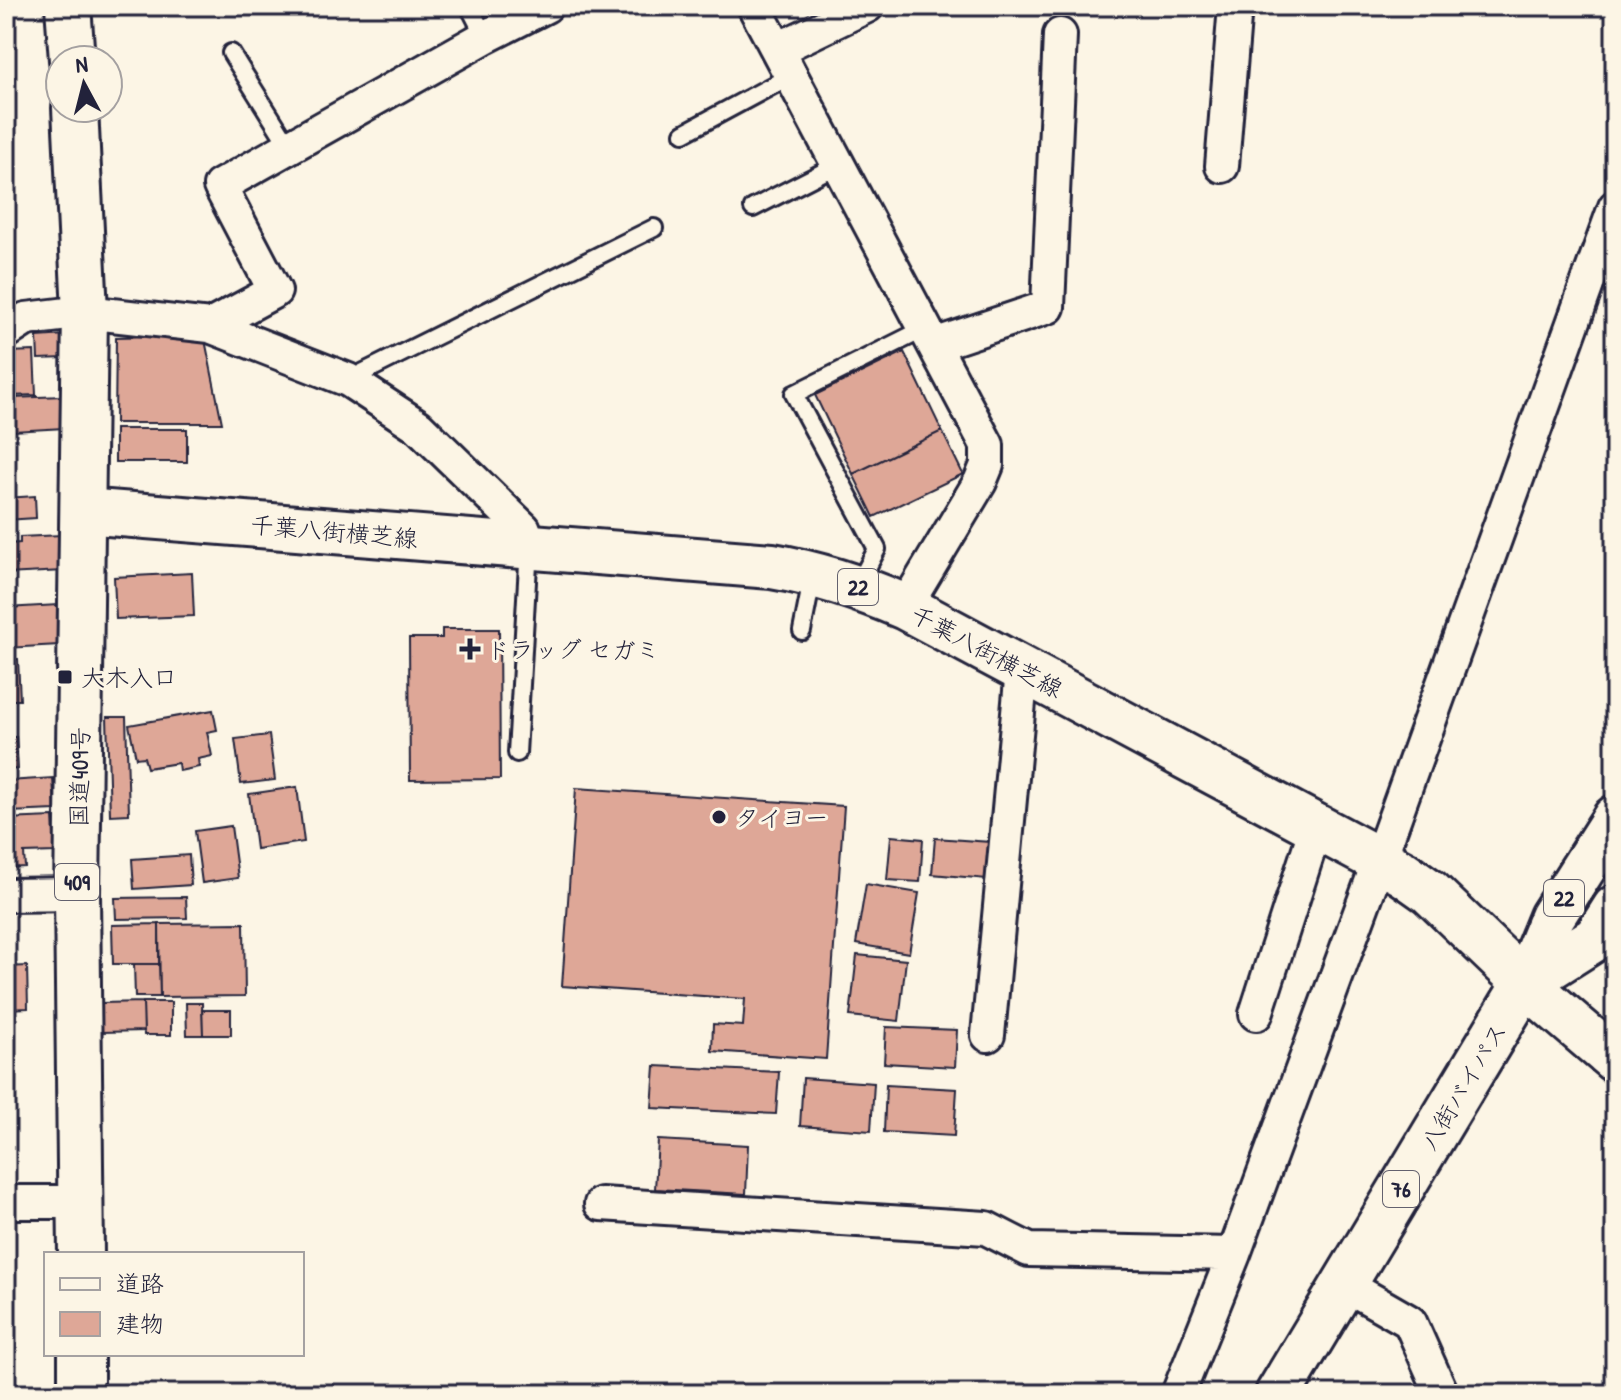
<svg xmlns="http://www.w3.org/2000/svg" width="1621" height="1400" viewBox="0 0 1621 1400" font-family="'Patrick Hand','Klee One',sans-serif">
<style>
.building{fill:#dea797;stroke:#22223b;stroke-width:2}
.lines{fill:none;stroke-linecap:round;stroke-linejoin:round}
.lane-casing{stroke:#22223b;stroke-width:22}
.street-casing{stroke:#22223b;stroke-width:38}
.primary-casing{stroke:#22223b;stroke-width:50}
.highway-casing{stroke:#22223b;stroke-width:50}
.lane{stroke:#fcf5e5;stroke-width:16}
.street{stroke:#fcf5e5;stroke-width:32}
.primary{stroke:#fcf5e5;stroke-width:44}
.highway{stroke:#fcf5e5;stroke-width:44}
.poi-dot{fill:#22223b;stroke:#fcf5e5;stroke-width:3}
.labels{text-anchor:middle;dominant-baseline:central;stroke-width:6;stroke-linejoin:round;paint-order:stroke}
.shield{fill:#fcf5e5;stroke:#63616e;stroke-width:2}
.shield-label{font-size:22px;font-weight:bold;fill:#22223b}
.street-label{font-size:24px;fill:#22223b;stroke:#fcf5e5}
.poi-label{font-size:24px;fill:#22223b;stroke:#fcf5e5;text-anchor:start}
</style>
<rect width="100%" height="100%" fill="#fcf5e5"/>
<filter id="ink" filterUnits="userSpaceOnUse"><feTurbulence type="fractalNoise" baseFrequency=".0125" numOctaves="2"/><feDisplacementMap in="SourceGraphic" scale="16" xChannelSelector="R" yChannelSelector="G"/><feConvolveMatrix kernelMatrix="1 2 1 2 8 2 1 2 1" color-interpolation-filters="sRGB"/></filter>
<g filter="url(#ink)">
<path class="building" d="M 66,335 L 66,358 L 38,359 L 37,337 Z
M 204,335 L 222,423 L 115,423 L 116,337 Z
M 34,351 L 36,395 L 10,396 L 8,352 Z
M 904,352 L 942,431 L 853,474 L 815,395 Z
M 63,396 L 64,428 L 13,431 L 12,398 Z
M 115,429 L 187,429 L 187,462 L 115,462 Z
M 942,431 L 963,474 L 874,517 L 853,474 Z
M 35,496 L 36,518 L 6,520 L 6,498 Z
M 62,535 L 63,571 L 6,574 L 6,544 L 20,543 L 20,537 Z
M 192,573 L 194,616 L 116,619 L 114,577 Z
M 58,605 L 59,645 L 6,648 L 6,608 Z
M 442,629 L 499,629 L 500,779 L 410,780 L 409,638 L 442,638 Z
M 6,659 L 18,659 L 20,700 L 6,700 Z
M 213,710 L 217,730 L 207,732 L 212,756 L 198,759 L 199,767 L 179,771 L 178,763 L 147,768 L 144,757 L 136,758 L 129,725 Z
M 107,717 L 126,717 L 129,814 L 110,815 Z
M 269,735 L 275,780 L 241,784 L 235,739 Z
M 6,737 L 16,737 L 18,769 L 6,770 Z
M 53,778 L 55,810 L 9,812 L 8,781 Z
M 297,787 L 304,842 L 256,849 L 249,794 Z
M 576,788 L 844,806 L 826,1059 L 712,1051 L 713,1024 L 743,1026 L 745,999 L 562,986 Z
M 53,817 L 55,852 L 24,853 L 25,867 L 6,868 L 6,819 Z
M 231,826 L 238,878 L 202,883 L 195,831 Z
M 891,836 L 923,839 L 920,882 L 887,880 Z
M 935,838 L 990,842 L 987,879 L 932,874 Z
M 189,855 L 191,885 L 134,889 L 132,859 Z
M 866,884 L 919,893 L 909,953 L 856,944 Z
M 186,897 L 187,918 L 116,919 L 115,898 Z
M 244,923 L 245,996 L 160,997 L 159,924 Z
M 159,924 L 159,964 L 113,964 L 112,925 Z
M 857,955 L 906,960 L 899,1021 L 850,1016 Z
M 134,964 L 159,964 L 160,997 L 135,997 Z
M 27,966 L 28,1008 L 6,1009 L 7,967 Z
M 143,1002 L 171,1002 L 171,1035 L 144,1035 Z
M 143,1002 L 144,1031 L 102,1032 L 102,1003 Z
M 186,1003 L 202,1003 L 203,1035 L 187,1035 Z
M 202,1010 L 231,1010 L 231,1035 L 203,1035 Z
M 886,1027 L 957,1030 L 955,1067 L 884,1063 Z
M 655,1066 L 779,1072 L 776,1114 L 652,1108 Z
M 803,1078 L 874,1083 L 871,1131 L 800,1126 Z
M 886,1085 L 957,1089 L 954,1136 L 884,1132 Z
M 658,1140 L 748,1145 L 746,1194 L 655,1189 Z"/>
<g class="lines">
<g class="lane-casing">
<path id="lane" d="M 469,6 L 485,37
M 231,53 L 289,146
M 684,133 L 792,75
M 753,208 L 839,164
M 348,380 L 654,228
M 858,585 L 877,549 L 794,394 L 914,334
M 802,631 L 813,575
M 517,753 L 529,547"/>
</g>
<g class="street-casing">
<path id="street" d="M 754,6 L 987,445 L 987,465 L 980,482 L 905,607
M 778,49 L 867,6
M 1222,166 L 1235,6
M 210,326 L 275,291 L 220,186 L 485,37 L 546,6
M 6,332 L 26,319 L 85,312 L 210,326 L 348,380 L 418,426 L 524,529 L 529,547
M 934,345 L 1048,307 L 1060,35
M 6,895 L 77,894
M 1256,1014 L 1316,827
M 988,1035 L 1022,670
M 6,1202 L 80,1202
M 601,1204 L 986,1228 L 1029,1250 L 1234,1254
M 1344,1284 L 1410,1322 L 1442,1394
M 1178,1394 L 1234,1254 L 1379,861 L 1615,207"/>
</g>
<g class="primary-casing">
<path id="primary" d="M 83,511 L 772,566 C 819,574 861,588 905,607 L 1403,873 L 1430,892 L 1525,983 L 1615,1060
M 1525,983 L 1596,938 L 1615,908
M 1278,1394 L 1525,983 L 1552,917 L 1615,818"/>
</g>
<g class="highway-casing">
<path id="highway" d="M 68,6 L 72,60
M 75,108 L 85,312 L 77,894 L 81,1254
M 81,1354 L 81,1394"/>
</g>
<use href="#lane" class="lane"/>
<use href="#street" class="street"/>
<use href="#primary" class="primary"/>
<use href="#highway" class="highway"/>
</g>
</g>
<g class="poi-dot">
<path d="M466 637h8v8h8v8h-8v8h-8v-8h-8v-8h8z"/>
<rect x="57" y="669" width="16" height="16" rx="4"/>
<circle cx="719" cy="817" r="8"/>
</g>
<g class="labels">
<g class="shield">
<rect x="838" y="569" width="40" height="36" rx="6"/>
<rect x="55" y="864" width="44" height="36" rx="6"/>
<rect x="1544" y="880" width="40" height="36" rx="6"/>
<rect x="1383" y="1171" width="36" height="36" rx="6"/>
</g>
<g class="shield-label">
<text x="858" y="587">22</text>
<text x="77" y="882">409</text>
<text x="1564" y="898">22</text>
<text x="1401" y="1189">76</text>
</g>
<g class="street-label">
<text transform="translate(334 531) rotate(5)">千葉八街横芝線</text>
<text transform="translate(987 651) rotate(28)">千葉八街横芝線</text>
<text transform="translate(79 777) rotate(-89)">国道409号</text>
<text transform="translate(1463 1086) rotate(-59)">八街バイパス</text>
</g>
<g class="poi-label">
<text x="486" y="649">ドラッグ セガミ</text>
<text x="81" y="677">大木入口</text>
<text x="735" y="817">タイヨー</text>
</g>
</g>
<rect width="1621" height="1400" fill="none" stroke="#fcf5e5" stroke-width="32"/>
<rect x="16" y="16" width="1589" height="1368" fill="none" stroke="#22223b" stroke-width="3" filter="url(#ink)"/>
<rect x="44" y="1252" width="260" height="104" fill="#fcf5e5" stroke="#a5a1a1" stroke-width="2"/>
<rect x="60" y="1278" width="40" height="12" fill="#fcf5e5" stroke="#a5a1a1" stroke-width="2"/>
<text x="116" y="1292" font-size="24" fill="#22223b">道路</text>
<rect x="60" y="1312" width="40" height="24" fill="#dea797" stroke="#a5a1a1" stroke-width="2"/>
<text x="116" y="1332" font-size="24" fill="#22223b">建物</text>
<g transform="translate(84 84) rotate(353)"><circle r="38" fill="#fcf5e5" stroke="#a5a1a1" stroke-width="2"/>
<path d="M0-6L14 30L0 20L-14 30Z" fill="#22223b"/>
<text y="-12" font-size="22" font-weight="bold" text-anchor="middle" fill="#22223b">N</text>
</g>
</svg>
